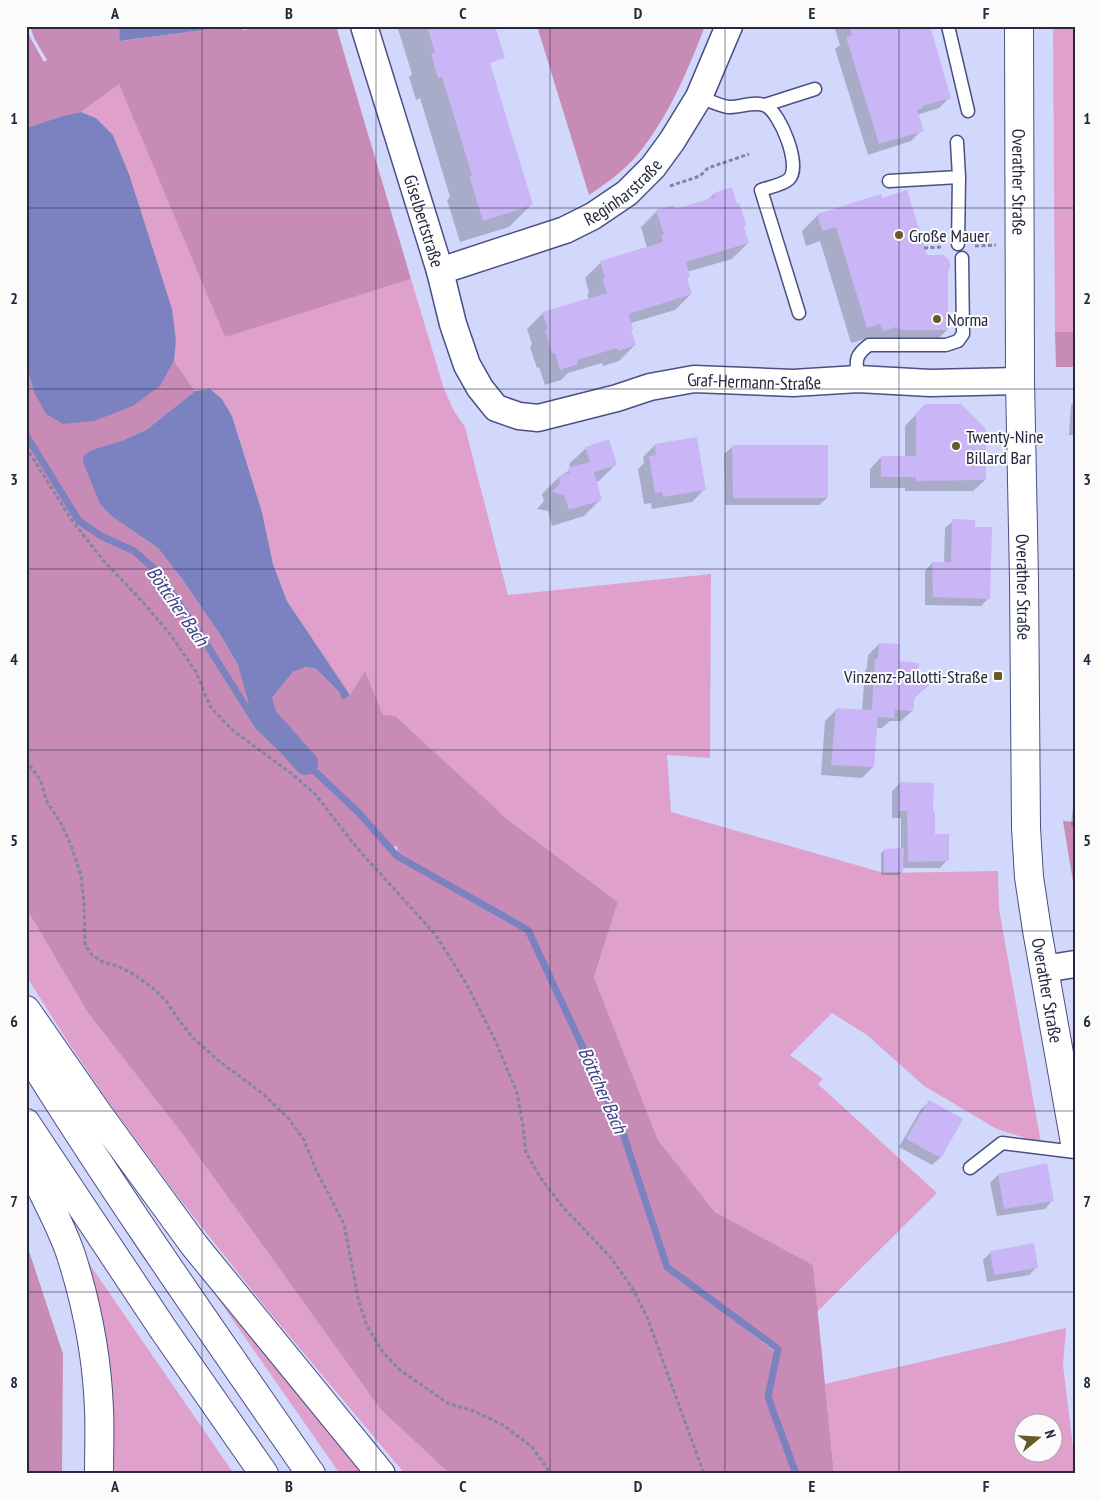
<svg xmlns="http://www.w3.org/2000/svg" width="1101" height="1500" viewBox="0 0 1101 1500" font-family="'PT Sans Narrow',sans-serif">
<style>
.green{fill:#dfa1cb;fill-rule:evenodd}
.forest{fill:#c88bb5}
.water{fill:#7c82bf}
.shadow{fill:#0003}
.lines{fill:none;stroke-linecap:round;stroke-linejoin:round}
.stream{stroke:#7c82bf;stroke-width:7}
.canal{stroke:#7c82bf;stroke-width:24}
.building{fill:#cab5f6}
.service-casing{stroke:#4b4f84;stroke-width:15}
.minor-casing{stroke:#4b4f84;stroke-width:29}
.secondary-casing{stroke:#4b4f84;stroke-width:30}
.motorway-casing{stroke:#4b4f84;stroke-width:30}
.path{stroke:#8186a4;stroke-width:3;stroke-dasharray:4 2.5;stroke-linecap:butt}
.service{stroke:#fff;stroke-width:12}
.minor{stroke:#fff;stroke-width:26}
.secondary{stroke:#fff;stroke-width:28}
.motorway{stroke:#fff;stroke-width:28}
.grid{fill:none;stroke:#25283f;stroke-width:1;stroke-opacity:0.55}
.poi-dot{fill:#655c28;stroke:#fbfbfb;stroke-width:2}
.labels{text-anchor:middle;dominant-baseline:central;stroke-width:4;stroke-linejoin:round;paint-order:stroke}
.street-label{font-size:18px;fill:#25283f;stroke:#fbfbfb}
.poi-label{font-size:18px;fill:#25283f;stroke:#fbfbfb;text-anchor:start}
.water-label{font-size:19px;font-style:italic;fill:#3c3d88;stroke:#fbfbfb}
.neatline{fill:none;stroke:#25283f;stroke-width:2}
.grid-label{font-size:16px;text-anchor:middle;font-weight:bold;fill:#25283f}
</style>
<rect width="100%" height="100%" fill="#d2d8fc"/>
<path class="green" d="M 1053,26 L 1075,26 L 1075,332 L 1055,332 Z
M 119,83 L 225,336 L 411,279 L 444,389 L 454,411 L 465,427 L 508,595 L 711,574 L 710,758 L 667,755 L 671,812 L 884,873 L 998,871 L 999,909 L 1041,1143 L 997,1129 L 924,1086 L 867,1035 L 832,1013 L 790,1055 L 823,1079 L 818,1084 L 937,1193 L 817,1312 L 813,1265 L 715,1212 L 658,1140 L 594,977 L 618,902 L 507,819 L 383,715 L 365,672 L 350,695 L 287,601 L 273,564 L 262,512 L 232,416 L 222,399 L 210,389 L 195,391 L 174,361 L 176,341 L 149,239 L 129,174 L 113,135 L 96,118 L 81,112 Z
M 26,908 L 88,1013 L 181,1132 L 381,1410 L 450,1474 L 405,1474 L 266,1308 L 182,1202 L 110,1104 L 68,1042 L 26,976 Z
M 77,1246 L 234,1474 L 108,1474 Z
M 198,1270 L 372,1474 L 340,1474 Z
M 1066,1328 L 1063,1365 L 1075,1464 L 1075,1474 L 834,1474 L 825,1384 ZM 1054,1422 L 1054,1452 L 1024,1452 L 1024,1422 Z"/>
<path class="forest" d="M 26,26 L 31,39 L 44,62 L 47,60 L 34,38 L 30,26 L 119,26 L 121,41 L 234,26 L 243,26 L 243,30 L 267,26 L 336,26 L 411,279 L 225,337 L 119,84 L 81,112 L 62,116 L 26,128 Z
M 537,26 L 705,26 C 688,70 669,116 639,153 C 625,170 607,183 589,195 Z
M 1055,332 L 1075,332 L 1075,367 L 1056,367 Z
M 174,361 L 195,391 L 146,430 L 121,441 L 100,504 L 111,516 L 158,548 L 182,579 L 221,636 L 255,694 L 259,697 L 273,697 L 293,672 L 306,667 L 316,669 L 339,692 L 342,699 L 350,695 L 365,671 L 383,715 L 395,716 L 507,819 L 618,902 L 594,977 L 658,1140 L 715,1212 L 813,1265 L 834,1474 L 797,1474 L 770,1397 L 779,1349 L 667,1263 L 619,1119 L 527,926 L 398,854 L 397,846 L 393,847 L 395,858 L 525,930 L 615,1118 L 665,1267 L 775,1352 L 766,1398 L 793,1474 L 450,1474 L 381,1410 L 181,1132 L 88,1013 L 26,908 L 26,365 L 34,392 L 161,385 Z
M 1063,821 L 1075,822 L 1075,894 Z
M 26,1242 L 63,1354 L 62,1474 L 26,1474 Z"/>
<path class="water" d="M 119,26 L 234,26 L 120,41 Z
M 81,112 L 96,118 L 113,135 L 129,174 L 172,309 L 176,341 L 174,361 L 161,385 L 133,406 L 94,421 L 63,424 L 46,414 L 34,392 L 26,365 L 26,128 L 62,116 Z
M 210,389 L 222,399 L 232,416 L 262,512 L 273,564 L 287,601 L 350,695 L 342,700 L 339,692 L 316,669 L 306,667 L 293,672 L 273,697 L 259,697 L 255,694 L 221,636 L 182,579 L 158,548 L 111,516 L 100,504 L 83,462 L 84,455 L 92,450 L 121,441 L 146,430 L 195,391 Z"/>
<path class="shadow" d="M 397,26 L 477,26 L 532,204 L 509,227 L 460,242 L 447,200 L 450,197 L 420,98 L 416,100 L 409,77 L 412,74 Z
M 834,26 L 928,26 L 950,97 L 939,108 L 917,115 L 922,130 L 911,141 L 868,155 L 835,49 L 840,45 Z
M 714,194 L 743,228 L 748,243 L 732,259 L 687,272 L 688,277 L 686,279 L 691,294 L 675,310 L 631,323 L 632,328 L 630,330 L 635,345 L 619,361 L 603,366 L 602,363 L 568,373 L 561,380 L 545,385 L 539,367 L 537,368 L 530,347 L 532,344 L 527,329 L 543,313 L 589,300 L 587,295 L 589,293 L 585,278 L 600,263 L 647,248 L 641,227 L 657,211 L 674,211 L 708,200 Z
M 882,199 L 926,256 L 947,270 L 947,330 L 931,346 L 867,346 L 865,339 L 851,343 L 820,241 L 806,246 L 802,231 L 818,215 Z
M 1075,401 L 1075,435 L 1069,435 L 1071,405 Z
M 925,405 L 985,480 L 973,491 L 905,491 L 905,488 L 870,488 L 870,469 L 881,457 L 905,457 L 905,426 Z
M 655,445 L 704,490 L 692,502 L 652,509 L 651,503 L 644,504 L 638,469 L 644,463 L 643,457 Z
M 732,447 L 827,498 L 819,505 L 725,505 L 724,454 Z
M 586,448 L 615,465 L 599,481 L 596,482 L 601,499 L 584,516 L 552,526 L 548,511 L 537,509 L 544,501 L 542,494 L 559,477 L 571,469 L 569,464 Z
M 953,521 L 989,598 L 981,606 L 925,605 L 925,571 L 932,563 L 944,563 L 945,528 Z
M 879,644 L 897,662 L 928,685 L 914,698 L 912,711 L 901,721 L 890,721 L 882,728 L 876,728 L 873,767 L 862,778 L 821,775 L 825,721 L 836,710 L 862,711 L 865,671 L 867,668 L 868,655 Z
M 899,784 L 932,812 L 934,835 L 947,860 L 940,868 L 902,868 L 902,872 L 899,875 L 881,875 L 881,853 L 884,850 L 901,849 L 901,818 L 892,818 L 892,791 Z
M 1075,804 L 1075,826 L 1071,825 L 1073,806 Z
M 929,1102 L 962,1119 L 940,1158 L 932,1165 L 899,1147 L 921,1109 Z
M 998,1175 L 1052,1201 L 1045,1209 L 997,1216 L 990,1183 Z
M 991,1252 L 1037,1267 L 1029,1275 L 987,1282 L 983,1260 Z"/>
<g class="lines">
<path class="stream" d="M 26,435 L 79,521 L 101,536 L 134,551 L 157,571 L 207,645 L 258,726 L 282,749 L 306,763 L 359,813 L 397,856 L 528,930 L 606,1097 L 620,1124 L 667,1267 L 778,1349 L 768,1397 L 796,1474"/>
<path class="canal" d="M 251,667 L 265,717 L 306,763"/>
</g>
<path class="building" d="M 427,26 L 495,26 L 505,58 L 490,63 L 533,205 L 483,221 L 469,176 L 472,175 L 442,77 L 438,78 L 431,54 L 435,52 Z
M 849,26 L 930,26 L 951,98 L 922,106 L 923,108 L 917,110 L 924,131 L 879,144 L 846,37 L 852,35 Z
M 732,187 L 737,204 L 739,203 L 744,217 L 746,226 L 744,227 L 749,243 L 686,262 L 690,277 L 687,278 L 692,294 L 629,314 L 633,329 L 631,329 L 636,345 L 618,351 L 617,348 L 577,360 L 578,364 L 560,370 L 555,353 L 552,353 L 545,330 L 548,329 L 542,312 L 607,293 L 602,279 L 605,278 L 600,261 L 663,242 L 661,235 L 664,235 L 656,210 L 674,205 L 675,209 L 715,197 L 714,193 Z
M 907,190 L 927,255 L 944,255 L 950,261 L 950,268 L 948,271 L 948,330 L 900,330 L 896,327 L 883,331 L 880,324 L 867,328 L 836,227 L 822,231 L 817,214 L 881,194 L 882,198 Z
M 925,404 L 961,404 L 986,429 L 986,480 L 916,481 L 916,477 L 881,477 L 881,456 L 916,456 L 916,413 Z
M 697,437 L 706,490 L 663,497 L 662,492 L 655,493 L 649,456 L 656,455 L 654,444 Z
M 609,439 L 617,465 L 594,472 L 602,500 L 569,510 L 564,495 L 552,492 L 560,483 L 558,476 L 570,473 L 568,468 L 590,462 L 585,447 Z
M 732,445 L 828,445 L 828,498 L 733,498 Z
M 952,519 L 975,520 L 975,527 L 992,527 L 990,599 L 933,597 L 932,562 L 951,562 Z
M 879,643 L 900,644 L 899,661 L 919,663 L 917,676 L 930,685 L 915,696 L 913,711 L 895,710 L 894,718 L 878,717 L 874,767 L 831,765 L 836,708 L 872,710 L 875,659 L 878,659 Z
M 899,782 L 934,783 L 933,811 L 935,811 L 935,834 L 949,834 L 949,861 L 908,862 L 907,811 L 898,811 Z
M 904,848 L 903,872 L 884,872 L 884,849 Z
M 929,1100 L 963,1119 L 941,1158 L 906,1139 Z
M 1047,1163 L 1054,1201 L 1004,1209 L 998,1174 Z
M 1034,1243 L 1038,1268 L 994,1275 L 990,1251 Z"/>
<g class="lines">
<g class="service-casing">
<path id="service" d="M 948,26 L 968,111
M 699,97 C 708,100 718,105 728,107 C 740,108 755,100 766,106 C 780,113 802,166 789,179 C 783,185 769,187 761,190 L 799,313
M 765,105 L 815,89
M 957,142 L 959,177 L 958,244
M 889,181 L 959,177
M 858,379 C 856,361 854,356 869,345 L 946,345 L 958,341 L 963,334 L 962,258
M 970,1168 L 1002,1143 L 1075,1152"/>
</g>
<g class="minor-casing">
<g id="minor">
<path id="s1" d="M 364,26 L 440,271 L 453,324 L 467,365 L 480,388 L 496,408 L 519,416 L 538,418 L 617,398 L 650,387 L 694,379 L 793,383 L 858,379 L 930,383 L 1020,381"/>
<path id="s2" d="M 440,271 L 565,230 L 593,216 L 627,193 L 653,167 L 672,141 L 699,97 L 729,26"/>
<path d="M 1044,969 L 1075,964"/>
</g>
</g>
<g class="secondary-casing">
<g id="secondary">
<path id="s3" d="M 1019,26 L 1020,381 L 1024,579 L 1026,828 L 1029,877 L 1037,930 L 1075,1143"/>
</g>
</g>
<g class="motorway-casing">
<path id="motorway" d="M 26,1010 L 99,1115 L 194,1245 L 381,1474
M 26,1050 C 116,1195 214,1334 311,1474
M 26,1123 L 163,1329 L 264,1474
M 26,1158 C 41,1190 60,1222 71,1255 C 87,1305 97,1357 99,1409 C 100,1430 99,1452 99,1474"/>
</g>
<path class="path" d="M 670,186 L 700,176 L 708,168 L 749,154
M 975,246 L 996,245
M 924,248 L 941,247
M 26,447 L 71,519 L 102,559 L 139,598 L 170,634 L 196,672 L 210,706 L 231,729 L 292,774 L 315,794 L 357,848 L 435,934 L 466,983 L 496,1042 L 517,1093 L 523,1126 L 526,1152 L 540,1177 L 562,1206 L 611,1258 L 633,1289 L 647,1317 L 704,1474
M 26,760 L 41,781 L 46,800 L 62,825 L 72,848 L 81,876 L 84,902 L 85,945 L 92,955 L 103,962 L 117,966 L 130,972 L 153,988 L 166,1001 L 179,1020 L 193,1038 L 219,1061 L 262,1093 L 289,1119 L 304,1140 L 316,1170 L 344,1224 L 359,1302 L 367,1326 L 382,1351 L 400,1370 L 449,1404 L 474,1411 L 503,1425 L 532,1447 L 551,1474"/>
<use href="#service" class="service"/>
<use href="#minor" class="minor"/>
<use href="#secondary" class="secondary"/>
<use href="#motorway" class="motorway"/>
</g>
<path class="grid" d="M 202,26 L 202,1474M 376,26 L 376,1474M 550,26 L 550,1474M 725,26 L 725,1474M 899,26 L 899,1474M 26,208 L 1075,208M 26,389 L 1075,389M 26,569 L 1075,569M 26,750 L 1075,750M 26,931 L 1075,931M 26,1111 L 1075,1111M 26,1292 L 1075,1292"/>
<g class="poi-dot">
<circle cx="899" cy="235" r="5"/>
<circle cx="937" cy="319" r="5"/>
<circle cx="956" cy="446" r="5"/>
<rect x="993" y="671" width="10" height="10" rx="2.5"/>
</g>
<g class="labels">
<g class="street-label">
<text stroke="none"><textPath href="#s3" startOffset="156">Overather Straße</textPath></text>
<text stroke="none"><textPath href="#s2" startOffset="201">Reginharstraße</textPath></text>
<text stroke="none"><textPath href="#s1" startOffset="204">Giselbertstraße</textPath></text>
<text stroke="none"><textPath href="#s1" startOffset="671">Graf-Hermann-Straße</textPath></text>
<text stroke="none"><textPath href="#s3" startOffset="561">Overather Straße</textPath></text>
<text stroke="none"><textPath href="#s3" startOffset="966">Overather Straße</textPath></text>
</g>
<g class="poi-label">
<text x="909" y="235">Große Mauer</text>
<text x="947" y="319">Norma</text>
<text x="966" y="436">Twenty-Nine<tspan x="966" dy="21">Billard Bar</tspan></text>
<text x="988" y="676" text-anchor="end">Vinzenz-Pallotti-Straße</text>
</g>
<g class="water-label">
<text transform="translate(178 606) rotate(55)">Böttcher Bach</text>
<text transform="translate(603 1090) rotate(66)">Böttcher Bach</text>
</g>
</g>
<rect width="1101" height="1500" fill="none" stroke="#fbfbfb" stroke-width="55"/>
<g transform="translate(1038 1438) rotate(72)"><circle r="24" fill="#fbfbfb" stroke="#a5a7b0"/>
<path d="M0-4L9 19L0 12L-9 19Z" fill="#655c28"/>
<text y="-8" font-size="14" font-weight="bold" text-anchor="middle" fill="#25283f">N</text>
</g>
<rect x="28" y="28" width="1046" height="1444" class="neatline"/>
<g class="grid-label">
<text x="115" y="19">A</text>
<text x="289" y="19">B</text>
<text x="463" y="19">C</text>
<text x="638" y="19">D</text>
<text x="812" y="19">E</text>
<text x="986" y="19">F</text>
<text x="14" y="124">1</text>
<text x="1087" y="124">1</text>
<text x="14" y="304">2</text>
<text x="1087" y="304">2</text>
<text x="14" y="485">3</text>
<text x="1087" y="485">3</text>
<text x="14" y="665">4</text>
<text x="1087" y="665">4</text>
<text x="14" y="846">5</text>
<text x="1087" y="846">5</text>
<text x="14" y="1027">6</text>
<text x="1087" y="1027">6</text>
<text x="14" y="1207">7</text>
<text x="1087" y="1207">7</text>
<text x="14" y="1388">8</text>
<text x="1087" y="1388">8</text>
<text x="115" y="1492">A</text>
<text x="289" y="1492">B</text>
<text x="463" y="1492">C</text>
<text x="638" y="1492">D</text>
<text x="812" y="1492">E</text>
<text x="986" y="1492">F</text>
</g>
</svg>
